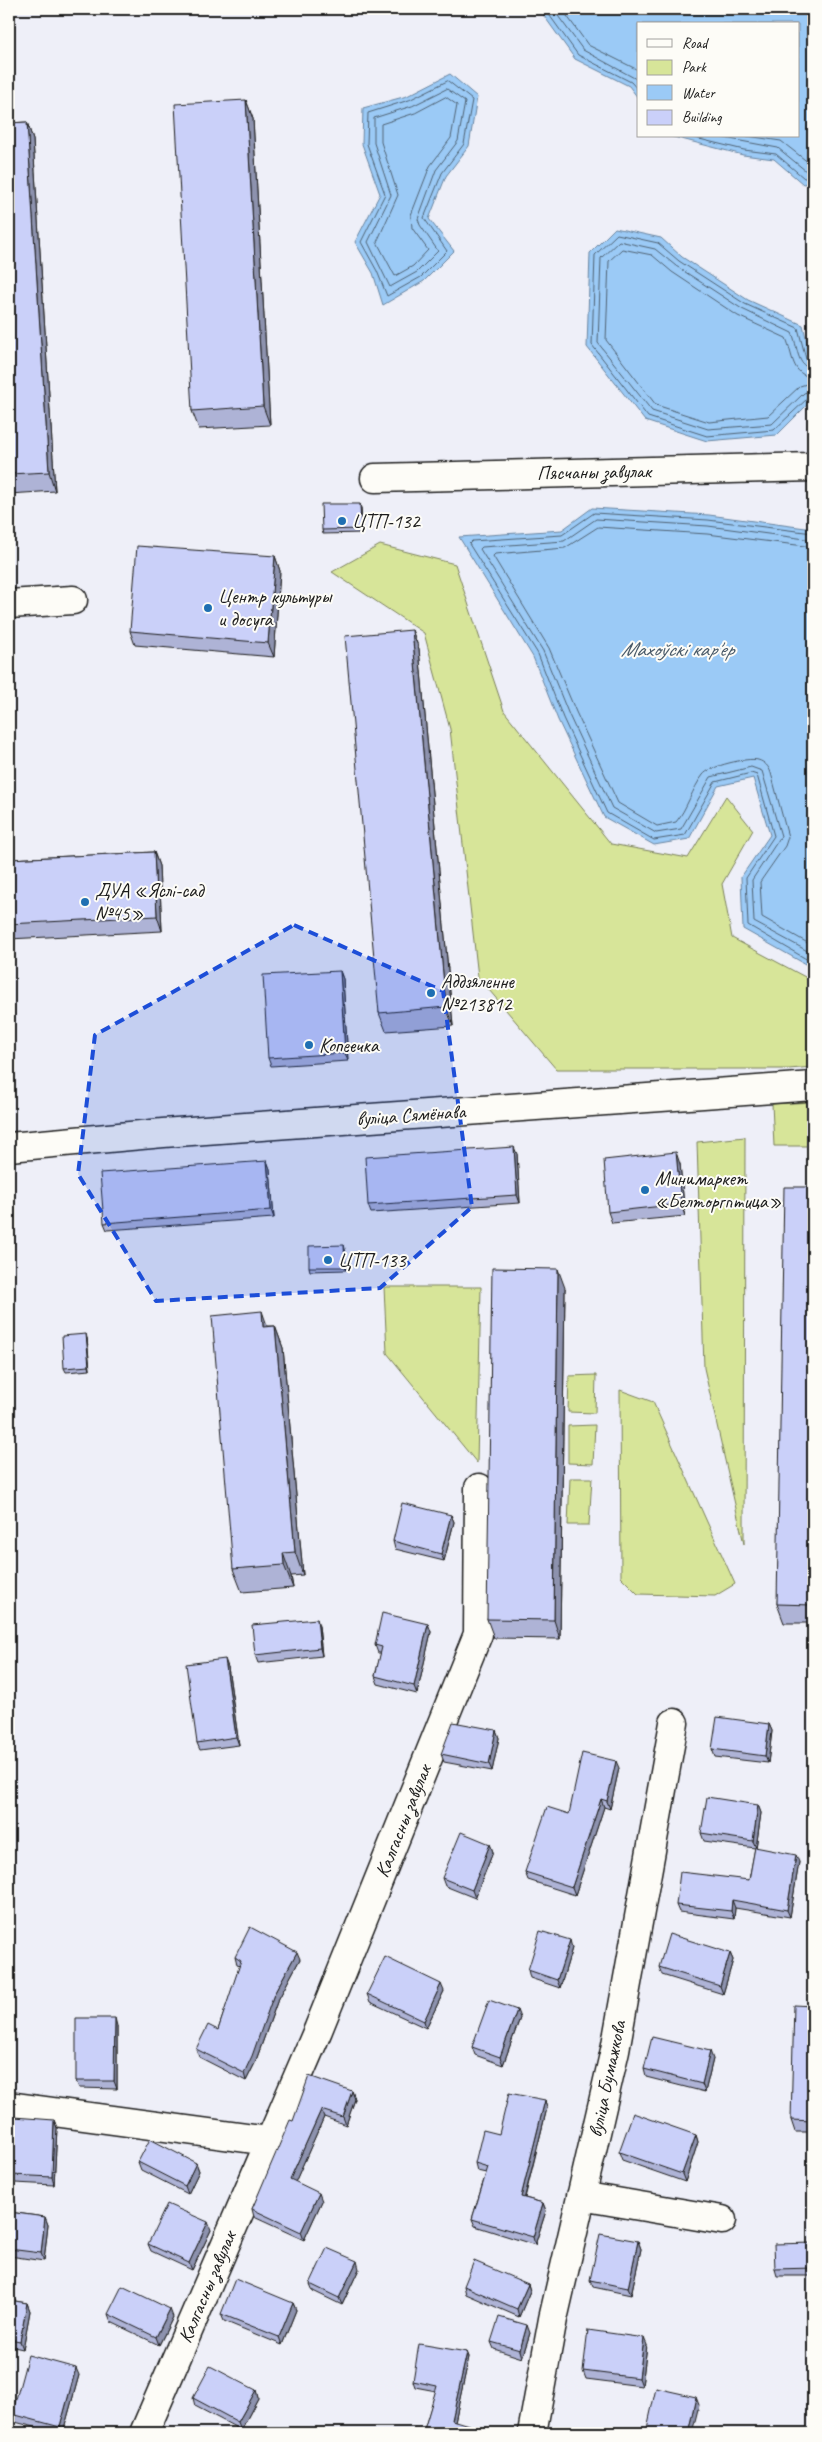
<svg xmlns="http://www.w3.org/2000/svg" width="822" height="2442" viewBox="0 0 822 2442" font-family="Caveat,sans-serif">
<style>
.green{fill:#d7e599;stroke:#7a805a}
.water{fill:#9bcaf6;stroke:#68849f}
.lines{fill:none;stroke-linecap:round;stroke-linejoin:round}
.shore{stroke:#4f6273;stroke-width:1}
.street-casing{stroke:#1c1c1c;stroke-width:31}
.street{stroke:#fdfcf7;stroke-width:28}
.wall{fill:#aeb3d6;stroke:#1c1c1c}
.shaded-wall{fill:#8d92ae;stroke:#1c1c1c}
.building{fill:#cad0f9;stroke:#1c1c1c}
.marked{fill:#1d4ed8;fill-opacity:0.2;stroke:#1d4ed8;stroke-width:4;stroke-dasharray:10 6;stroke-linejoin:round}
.poi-dot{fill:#1f6fb2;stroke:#fdfcf7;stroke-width:2}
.labels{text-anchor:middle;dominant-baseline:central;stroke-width:4;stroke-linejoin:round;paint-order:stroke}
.street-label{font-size:20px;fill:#1c1c1c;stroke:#fdfcf7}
.poi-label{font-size:20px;fill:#1c1c1c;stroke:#fdfcf7;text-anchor:start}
.water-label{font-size:21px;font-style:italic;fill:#485968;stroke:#fdfcf7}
</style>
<rect width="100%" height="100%" fill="#eeeff8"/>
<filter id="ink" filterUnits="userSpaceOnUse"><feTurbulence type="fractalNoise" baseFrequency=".02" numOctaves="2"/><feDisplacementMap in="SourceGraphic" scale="10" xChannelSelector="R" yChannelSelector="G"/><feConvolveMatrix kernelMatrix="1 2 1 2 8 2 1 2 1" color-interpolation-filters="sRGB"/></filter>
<g filter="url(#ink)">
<path class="green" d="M 380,545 L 455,564 L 504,711 L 611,844 L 688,858 L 726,796 L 753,830 L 722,884 L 732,938 L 807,978 L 813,977 L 813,1067 L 789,1069 L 556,1069 L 478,977 L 450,729 L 424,633 L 332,572 Z
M 813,1102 L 813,1146 L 774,1146 L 772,1104 Z
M 745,1137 L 744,1544 L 704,1368 L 697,1142 Z
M 384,1287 L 481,1287 L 477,1463 L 387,1353 Z
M 596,1375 L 595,1413 L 568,1412 L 569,1376 Z
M 620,1390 L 653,1402 L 735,1584 L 715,1596 L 638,1594 L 621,1577 Z
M 595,1425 L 593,1464 L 568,1463 L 568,1426 Z
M 570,1478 L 592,1478 L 589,1525 L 568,1525 Z"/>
<path class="water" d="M 539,9 L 801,9 L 813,14 L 813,182 L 803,184 L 774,159 L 743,155 L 670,136 L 798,136 L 798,24 L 638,24 L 638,98 L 629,86 L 575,59 Z
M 450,74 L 477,97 L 469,146 L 446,176 L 429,219 L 454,251 L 424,281 L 383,305 L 373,273 L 355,242 L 380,194 L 362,144 L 363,108 L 407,96 Z
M 615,228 L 661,238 L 682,257 L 748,300 L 803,325 L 813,367 L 813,399 L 777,435 L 707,441 L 645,421 L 587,347 L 590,253 Z
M 592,508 L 709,515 L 813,529 L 813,965 L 807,965 L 743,929 L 741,877 L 770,835 L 753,778 L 718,786 L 689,839 L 654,845 L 604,817 L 558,720 L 533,657 L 459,537 L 562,530 Z"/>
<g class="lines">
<path class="shore" d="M 545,9 L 578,55 L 631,82 L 638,90
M 553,9 L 583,50 L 638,80
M 562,9 L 588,45 L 638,70
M 448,81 L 472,100 L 464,144 L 442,173 L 424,218 L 447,251 L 421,277 L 387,296 L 377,271 L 361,242 L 385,194 L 367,144 L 368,113 L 409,100 Z
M 447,89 L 465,102 L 458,141 L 436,170 L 418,219 L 420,225 L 438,251 L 417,272 L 390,287 L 368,242 L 391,195 L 374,143 L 374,118 L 412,106 Z
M 446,97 L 457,105 L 451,138 L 430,166 L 411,215 L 412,228 L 428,250 L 413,266 L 395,276 L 377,242 L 398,195 L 381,142 L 381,124 L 415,113 Z
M 687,136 L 744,150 L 776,154 L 804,178 L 813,178
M 714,136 L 778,148 L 806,171 L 813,171
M 747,136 L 781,141 L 809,163 L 813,164
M 813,363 L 806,359 L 798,328 L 745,304 L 679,261 L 658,243 L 617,234 L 595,255 L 592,345 L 648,417 L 707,436 L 774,430 L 808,398 L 813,396
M 813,369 C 796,368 798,345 792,333 L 742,309 L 676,266 L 655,249 L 619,241 L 601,258 L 598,343 L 652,411 L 708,429 L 772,424 L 804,393 L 813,390
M 813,377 C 791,376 793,354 786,338 L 738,316 L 672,272 L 652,255 L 622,249 L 609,261 L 606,340 L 656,405 L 709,422 L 768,416 L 800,386 L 813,382
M 813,533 L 708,520 L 594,513 L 562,535 L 472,541 L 469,544 L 538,654 L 563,718 L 607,813 L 654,840 L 685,835 L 715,782 L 751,773 L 757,775 L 774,836 L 746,878 L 748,925 L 808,960 L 813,960
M 813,540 L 708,526 L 596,519 L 564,541 L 482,547 L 480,549 L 543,651 L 569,715 L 612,808 L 656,833 L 681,829 L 711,777 L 751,767 L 762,771 L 781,836 L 752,880 L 754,922 L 813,954
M 813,547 L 707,534 L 598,527 L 565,548 L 495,554 L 493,556 L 549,648 L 576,712 L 618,803 L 657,826 L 676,822 C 687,809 692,789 703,775 C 709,766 748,757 758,760 C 765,762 769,767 771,773 L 788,837 L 785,846 L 760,882 L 762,917 L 813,946"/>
<g class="street-casing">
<path id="street" d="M 375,478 L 813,467
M 9,604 L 73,600
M 9,1147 L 163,1133 L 813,1086
M 9,2106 L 269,2141
M 581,2196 L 722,2220
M 144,2433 L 318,2030 L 478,1634 L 479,1488
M 532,2433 L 553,2319 L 615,2050 L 674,1723"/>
</g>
<use href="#street" class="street"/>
</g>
<path class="wall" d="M 246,100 L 253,119 L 270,425 L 199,429 L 192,411 Z
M 27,122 L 33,140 L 55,491 L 9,494 L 9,123 Z
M 361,508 L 362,533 L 323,534 L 322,530 Z
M 275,556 L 280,571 L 274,657 L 135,645 L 130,631 Z
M 412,630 L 419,649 L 453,1026 L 386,1031 L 379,1013 Z
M 154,852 L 159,866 L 162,931 L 9,939 L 9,859 Z
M 340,971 L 343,979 L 348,1061 L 271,1066 L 268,1058 Z
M 517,1154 L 520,1203 L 371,1213 L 368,1205 Z
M 267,1161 L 270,1169 L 274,1218 L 107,1230 L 104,1223 Z
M 680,1164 L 685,1216 L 612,1223 L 608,1212 Z
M 813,1187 L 813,1623 L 784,1623 L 777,1604 Z
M 345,1249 L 346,1270 L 310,1271 L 309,1267 Z
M 565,1288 L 560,1639 L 494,1638 L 487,1619 Z
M 268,1326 L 275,1326 L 283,1348 L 303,1575 L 291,1576 L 293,1588 L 242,1592 L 233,1569 Z
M 87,1338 L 90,1370 L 66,1372 L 64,1368 Z
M 451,1515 L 454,1522 L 444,1561 L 395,1549 L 393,1541 Z
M 428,1624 L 431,1632 L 417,1694 L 378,1684 L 375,1676 L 381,1653 L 378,1653 L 375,1645 Z
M 319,1626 L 322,1656 L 258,1663 L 255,1655 Z
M 228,1667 L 239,1745 L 200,1750 L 197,1743 Z
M 769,1724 L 772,1731 L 768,1763 L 715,1757 L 712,1749 Z
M 496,1730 L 499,1738 L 492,1771 L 444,1762 L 441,1754 Z
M 619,1768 L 610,1809 L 604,1807 L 575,1895 L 528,1880 L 525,1872 L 569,1814 Z
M 758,1805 L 761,1813 L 756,1848 L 799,1862 L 790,1917 L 735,1908 L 734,1919 L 679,1912 L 676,1905 L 749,1880 L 755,1848 L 704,1841 L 701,1833 Z
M 490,1844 L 493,1852 L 475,1898 L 445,1886 L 442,1878 Z
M 572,1948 L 560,1988 L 530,1978 L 528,1970 Z
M 730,1953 L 733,1960 L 723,1994 L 662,1975 L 659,1967 Z
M 235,1957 L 300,1959 L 277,2002 L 255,2063 L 246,2081 L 199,2057 L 196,2049 L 218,2030 L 240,1966 L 237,1965 Z
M 444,1991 L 426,2028 L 370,2002 L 367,1994 Z
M 813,2006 L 813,2132 L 795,2132 L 791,2120 Z
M 520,2018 L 503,2065 L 475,2055 L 472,2047 Z
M 117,2026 L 117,2089 L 79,2088 L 76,2081 Z
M 713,2059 L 705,2092 L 646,2077 L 644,2069 Z
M 352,2091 L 355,2099 L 346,2125 L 324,2117 L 295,2182 L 322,2201 L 304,2240 L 254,2217 L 252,2209 L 293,2121 Z
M 545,2100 L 547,2108 L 525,2198 L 543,2203 L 546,2211 L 535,2245 L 475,2226 L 472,2219 L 486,2173 L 477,2171 L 475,2163 Z
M 54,2120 L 57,2128 L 54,2185 L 15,2183 L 12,2175 Z
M 696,2135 L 698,2142 L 685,2182 L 622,2160 L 619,2152 Z
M 138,2162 L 196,2163 L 199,2171 L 188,2194 L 141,2170 Z
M 9,2212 L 45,2217 L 48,2225 L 44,2261 L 9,2256 Z
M 211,2230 L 192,2270 L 151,2251 L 148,2244 Z
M 638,2241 L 641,2249 L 631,2295 L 593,2287 L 590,2280 Z
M 813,2243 L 813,2276 L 777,2276 L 775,2269 Z
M 359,2269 L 342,2305 L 313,2291 L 310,2284 Z
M 528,2284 L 530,2291 L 519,2317 L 466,2294 L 464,2286 Z
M 9,2300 L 27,2303 L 30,2311 L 23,2349 L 9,2346 Z
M 293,2303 L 296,2310 L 282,2345 L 224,2321 L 221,2314 Z
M 108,2314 L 173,2317 L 159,2345 L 111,2322 Z
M 530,2333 L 522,2358 L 494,2349 L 491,2342 Z
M 647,2345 L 642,2386 L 586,2379 L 583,2371 Z
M 467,2352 L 469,2357 L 455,2421 L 474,2432 L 423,2433 L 436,2391 L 415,2387 L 413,2381 Z
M 79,2375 L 63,2433 L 58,2433 L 15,2422 L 12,2414 Z
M 256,2390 L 258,2398 L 241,2430 L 195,2406 L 193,2398 Z"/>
<path class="shaded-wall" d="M 246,100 L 253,119 L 270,425 L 263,406 Z
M 27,122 L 33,140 L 55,491 L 49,472 Z
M 360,504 L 361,508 L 362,533 L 361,529 Z
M 275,556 L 280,571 L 274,657 L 268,643 Z
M 412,630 L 419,649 L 453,1026 L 446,1007 Z
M 154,852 L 159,866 L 162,931 L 157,916 Z
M 340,971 L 343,979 L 348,1061 L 345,1053 Z
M 514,1147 L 517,1154 L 520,1203 L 517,1195 Z
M 676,1152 L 680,1164 L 685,1216 L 681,1204 Z
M 267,1161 L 270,1169 L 274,1218 L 271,1210 Z
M 344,1245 L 345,1249 L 346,1270 L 345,1267 Z
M 558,1269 L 565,1288 L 560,1639 L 554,1620 Z
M 262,1311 L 270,1334 L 263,1327 Z
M 275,1326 L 283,1348 L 303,1575 L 295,1552 Z
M 86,1334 L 87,1338 L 90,1370 L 89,1366 Z
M 451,1515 L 454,1522 L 444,1561 L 441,1554 Z
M 283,1553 L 291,1576 L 293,1588 L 284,1565 Z
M 317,1619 L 319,1626 L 322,1656 L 320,1648 Z
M 428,1624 L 431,1632 L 417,1694 L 414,1686 Z
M 225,1659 L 228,1667 L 239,1745 L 236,1737 Z
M 769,1724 L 772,1731 L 768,1763 L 765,1756 Z
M 496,1730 L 499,1738 L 492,1771 L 489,1764 Z
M 616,1761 L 619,1768 L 610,1809 L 607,1801 Z
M 601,1799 L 604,1807 L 575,1895 L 572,1887 Z
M 758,1805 L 761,1813 L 756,1848 L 753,1841 Z
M 490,1844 L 493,1852 L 475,1898 L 472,1890 Z
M 796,1855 L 799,1862 L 790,1917 L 787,1910 Z
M 732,1900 L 735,1908 L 734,1919 L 731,1911 Z
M 570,1940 L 572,1948 L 560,1988 L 557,1980 Z
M 297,1952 L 300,1959 L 277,2002 L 255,2063 L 246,2081 L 244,2073 L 274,1994 Z
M 730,1953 L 733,1960 L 723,1994 L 720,1986 Z
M 441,1984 L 444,1991 L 426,2028 L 424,2021 Z
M 517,2010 L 520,2018 L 503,2065 L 500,2057 Z
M 115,2018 L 117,2026 L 117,2089 L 114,2081 Z
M 710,2051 L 713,2059 L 705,2092 L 702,2084 Z
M 352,2091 L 355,2099 L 346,2125 L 343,2117 Z
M 545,2100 L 547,2108 L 523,2204 L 521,2197 Z
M 321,2110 L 324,2117 L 293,2187 L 290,2179 Z
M 54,2120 L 57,2128 L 54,2185 L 52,2177 Z
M 696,2135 L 698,2142 L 685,2182 L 682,2174 Z
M 196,2163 L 199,2171 L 188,2194 L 185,2186 Z
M 319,2193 L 322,2201 L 304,2240 L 301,2232 Z
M 543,2203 L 546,2211 L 535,2245 L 533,2237 Z
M 45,2217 L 48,2225 L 44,2261 L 41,2253 Z
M 208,2222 L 211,2230 L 192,2270 L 189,2263 Z
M 638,2241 L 641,2249 L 631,2295 L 628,2288 Z
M 357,2261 L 359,2269 L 342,2305 L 339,2298 Z
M 528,2284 L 530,2291 L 519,2317 L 517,2309 Z
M 27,2303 L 30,2311 L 23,2349 L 20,2341 Z
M 293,2303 L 296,2310 L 282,2345 L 279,2337 Z
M 170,2309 L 173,2317 L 159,2345 L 156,2337 Z
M 527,2325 L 530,2333 L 522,2358 L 520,2350 Z
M 644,2338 L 647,2345 L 642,2386 L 639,2378 Z
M 467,2352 L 469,2357 L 454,2426 L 452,2420 Z
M 76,2368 L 79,2375 L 63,2433 L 62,2433 L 60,2427 Z
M 256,2390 L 258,2398 L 241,2430 L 238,2422 Z
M 696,2397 L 699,2405 L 692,2433 L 688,2433 Z
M 472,2426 L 474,2432 L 473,2433 L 469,2433 Z"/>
<path class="building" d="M 246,100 L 263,406 L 192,411 L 175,104 Z
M 27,122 L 49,472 L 9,474 L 9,123 Z
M 321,504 L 360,504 L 361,529 L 322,530 Z
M 137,546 L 275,556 L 268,643 L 130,631 Z
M 412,630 L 446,1007 L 379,1013 L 345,636 Z
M 154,852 L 157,916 L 9,924 L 9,859 Z
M 340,971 L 345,1053 L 268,1058 L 263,975 Z
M 514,1147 L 517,1195 L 368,1205 L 365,1157 Z
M 676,1152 L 681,1204 L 608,1212 L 604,1160 Z
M 267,1161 L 271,1210 L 104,1223 L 100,1173 Z
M 784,1187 L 813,1187 L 813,1605 L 777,1604 Z
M 344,1245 L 345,1267 L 309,1267 L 309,1246 Z
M 492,1268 L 558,1269 L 554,1620 L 487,1619 Z
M 262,1311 L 263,1327 L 275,1326 L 295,1552 L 283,1553 L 284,1565 L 233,1569 L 212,1316 Z
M 86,1334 L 89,1366 L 64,1368 L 62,1336 Z
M 402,1503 L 451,1515 L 441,1554 L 393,1541 Z
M 382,1613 L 428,1624 L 414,1686 L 375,1676 L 382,1647 L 375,1645 Z
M 317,1619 L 320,1648 L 255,1655 L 252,1625 Z
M 225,1659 L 236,1737 L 197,1743 L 186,1664 Z
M 717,1717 L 769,1724 L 765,1756 L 712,1749 Z
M 453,1722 L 496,1730 L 489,1764 L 441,1754 Z
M 582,1753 L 616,1761 L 607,1801 L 601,1799 L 572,1887 L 525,1872 L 547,1807 L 569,1814 Z
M 707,1797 L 758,1805 L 753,1841 L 701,1833 Z
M 461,1832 L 490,1844 L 472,1890 L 442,1878 Z
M 755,1847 L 796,1855 L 787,1910 L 732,1900 L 731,1911 L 676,1905 L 680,1872 L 749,1880 Z
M 250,1927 L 297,1952 L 274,1994 L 252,2056 L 244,2073 L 196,2049 L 208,2025 L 218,2030 L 241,1961 L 235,1957 Z
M 540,1931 L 570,1940 L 557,1980 L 528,1970 Z
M 669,1934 L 730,1953 L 720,1986 L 659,1967 Z
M 385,1957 L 441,1984 L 424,2021 L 367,1994 Z
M 489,2000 L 517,2010 L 500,2057 L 472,2047 Z
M 794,2005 L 813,2006 L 813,2121 L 791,2120 Z
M 76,2018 L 115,2018 L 114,2081 L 76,2081 Z
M 652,2037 L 710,2051 L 702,2084 L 644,2069 Z
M 309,2076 L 352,2091 L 343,2117 L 321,2110 L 290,2179 L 319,2193 L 301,2232 L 252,2209 L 290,2120 L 293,2121 Z
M 509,2093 L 545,2100 L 521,2197 L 543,2203 L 533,2237 L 472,2219 L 488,2167 L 475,2163 L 483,2130 L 499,2134 Z
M 633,2113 L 696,2135 L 682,2174 L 619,2152 Z
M 14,2117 L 54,2120 L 52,2177 L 12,2175 Z
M 150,2139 L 196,2163 L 185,2186 L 138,2162 Z
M 167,2204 L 208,2222 L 189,2263 L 148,2244 Z
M 9,2212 L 45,2217 L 41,2253 L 9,2249 Z
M 600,2234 L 638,2241 L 628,2288 L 590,2280 Z
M 813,2243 L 813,2268 L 775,2269 L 774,2244 Z
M 327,2248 L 357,2261 L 339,2298 L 310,2284 Z
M 474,2261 L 528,2284 L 517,2309 L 464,2286 Z
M 235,2279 L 293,2303 L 279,2337 L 221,2314 Z
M 122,2286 L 170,2309 L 156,2337 L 108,2314 Z
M 9,2300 L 27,2303 L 20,2341 L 9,2339 Z
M 499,2317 L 527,2325 L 520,2350 L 491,2342 Z
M 588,2330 L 644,2338 L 639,2378 L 583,2371 Z
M 419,2344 L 467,2352 L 452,2420 L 472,2426 L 469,2433 L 423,2433 L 437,2386 L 413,2381 Z
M 28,2355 L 76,2368 L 60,2427 L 12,2414 Z
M 210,2366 L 256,2390 L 238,2422 L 193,2398 Z
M 656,2388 L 696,2397 L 688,2433 L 646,2433 Z
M 571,2431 L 579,2433 L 570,2433 Z"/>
</g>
<path class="marked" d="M 294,925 L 443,991 L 472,1207 L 380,1288 L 156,1301 L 78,1174 L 95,1035 Z"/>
<g class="poi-dot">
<circle cx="342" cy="521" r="5"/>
<circle cx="208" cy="608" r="5"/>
<circle cx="85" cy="902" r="5"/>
<circle cx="431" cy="993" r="5"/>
<circle cx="309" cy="1045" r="5"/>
<circle cx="645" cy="1190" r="5"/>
<circle cx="328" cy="1260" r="5"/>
</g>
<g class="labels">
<g class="street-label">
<text transform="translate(594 472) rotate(-1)">Пясчаны завулак</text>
<text transform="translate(411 1115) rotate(-4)">вуліца Сямёнава</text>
<text transform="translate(403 1821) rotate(-68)">Калгасны завулак</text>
<text transform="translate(607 2079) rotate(-78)">вуліца Бумажкова</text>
<text transform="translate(207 2287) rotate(-67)">Калгасны завулак</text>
</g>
<g class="poi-label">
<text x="352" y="521">ЦТП-132</text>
<text x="218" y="596">Центр культуры<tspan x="218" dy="23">и досуга</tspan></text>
<text x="95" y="890">ДУА «Яслі-сад<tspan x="95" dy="23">№45»</tspan></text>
<text x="441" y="981">Аддзяленне<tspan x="441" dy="23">№213812</tspan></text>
<text x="319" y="1045">Копеечка</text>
<text x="655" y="1178">Минимаркет<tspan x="655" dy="23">«Белторгптица»</tspan></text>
<text x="338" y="1260">ЦТП-133</text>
</g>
<g class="water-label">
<text x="677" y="649">Махоўскі кар'ер</text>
</g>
</g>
<rect width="822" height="2442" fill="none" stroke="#fdfcf7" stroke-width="30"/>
<rect x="15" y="15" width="792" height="2412" fill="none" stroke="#1c1c1c" stroke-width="2" filter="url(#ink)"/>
<rect x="637" y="22" width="162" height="115" fill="#fdfcf7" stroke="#a3a29f"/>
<rect x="647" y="39" width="25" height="8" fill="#fdfcf7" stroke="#a3a29f"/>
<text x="682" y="48" font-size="15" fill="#1c1c1c">Road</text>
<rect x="647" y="60" width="25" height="15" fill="#d7e599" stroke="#a3a29f"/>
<text x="682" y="72" font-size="15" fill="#1c1c1c">Park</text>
<rect x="647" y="85" width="25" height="15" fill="#9bcaf6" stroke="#a3a29f"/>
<text x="682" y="98" font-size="15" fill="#1c1c1c">Water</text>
<rect x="647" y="110" width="25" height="15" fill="#cad0f9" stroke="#a3a29f"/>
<text x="682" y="122" font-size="15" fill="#1c1c1c">Building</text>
</svg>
